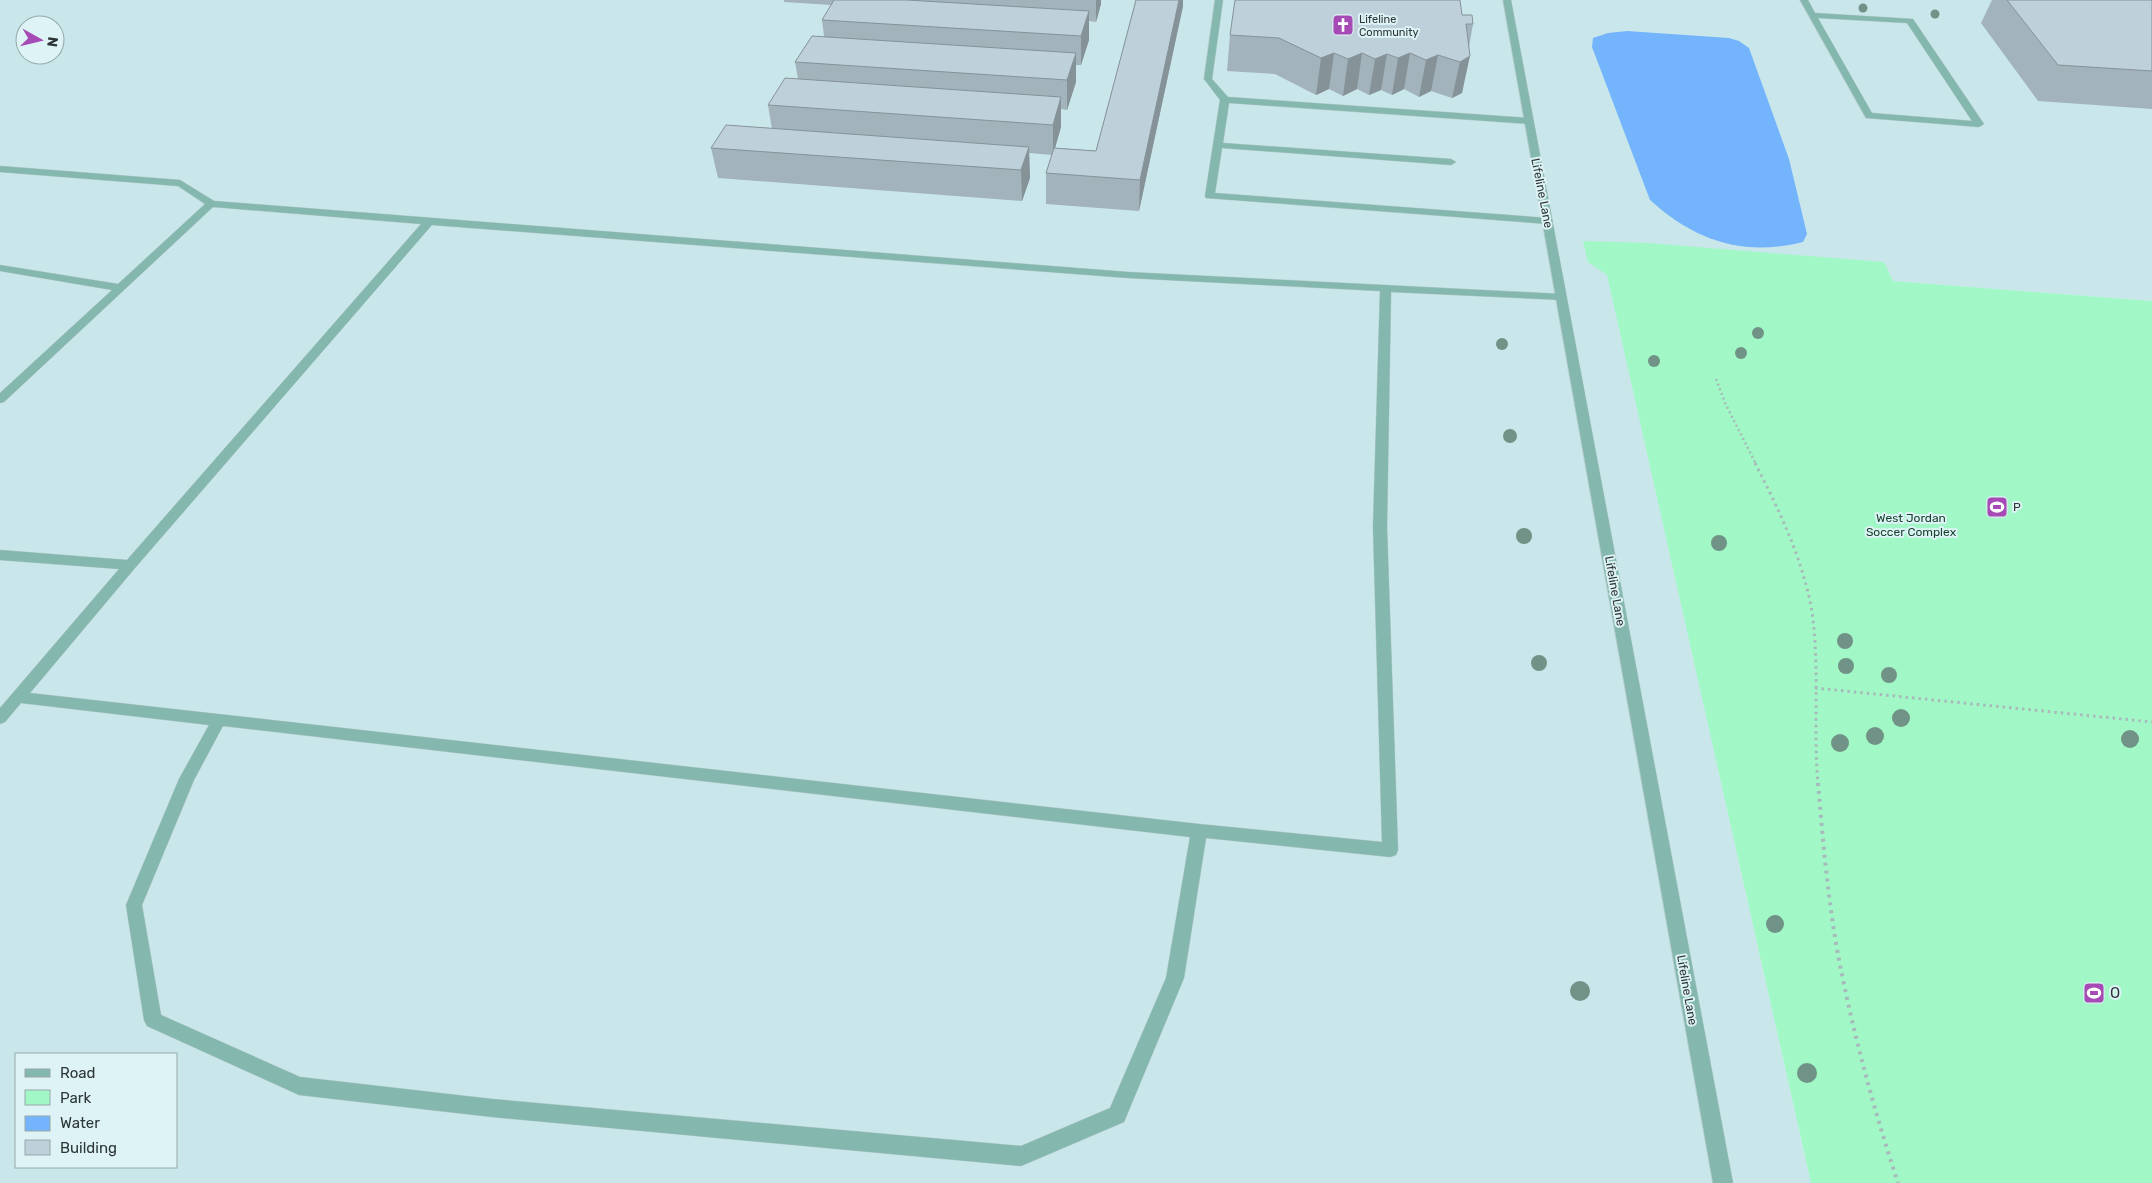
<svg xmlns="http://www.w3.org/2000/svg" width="2152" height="1183" viewBox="0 0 2152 1183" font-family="Rubik,sans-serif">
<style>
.built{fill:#c9e7ea;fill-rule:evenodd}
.green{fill:#a1f8c6}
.water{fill:#73b4fc}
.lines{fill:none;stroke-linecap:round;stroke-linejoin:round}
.service-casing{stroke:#bbcdcf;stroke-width:1}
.tertiary-casing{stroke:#bbcdcf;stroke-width:1}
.path-far2{stroke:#a8b9bb;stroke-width:2.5;stroke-dasharray:2 3;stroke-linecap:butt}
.path-far1{stroke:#a8b9bb;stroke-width:3;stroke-dasharray:2.5 4;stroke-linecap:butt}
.path{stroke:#a8b9bb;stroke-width:4;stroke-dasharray:3 5;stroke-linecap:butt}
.service{fill:#84b7ae;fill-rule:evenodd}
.tertiary{fill:#84b7ae;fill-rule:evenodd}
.tree{fill:#719286}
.wall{fill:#a3b3bb}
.shaded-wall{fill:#859298}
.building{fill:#bed0d9;stroke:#859298}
.labels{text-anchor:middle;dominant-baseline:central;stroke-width:4;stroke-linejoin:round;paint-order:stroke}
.far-poi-label{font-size:11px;fill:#2d3536;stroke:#def3f5;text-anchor:start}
.street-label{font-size:12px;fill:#2d3536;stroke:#def3f5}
.poi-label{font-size:12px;fill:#2d3536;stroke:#def3f5;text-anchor:start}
.park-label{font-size:12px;fill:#17422c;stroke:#def3f5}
.near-poi-label{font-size:15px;fill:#2d3536;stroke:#def3f5;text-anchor:start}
</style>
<rect width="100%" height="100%" fill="#def3f5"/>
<path class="built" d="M 0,0 L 2152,0 L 2152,301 L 1604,259 L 1811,1183 L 0,1183 ZM 25,25 L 55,25 L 55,55 L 25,55 ZM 16,1054 L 176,1054 L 176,1167 L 16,1167 Z"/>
<path class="green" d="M 1583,241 L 1648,243 L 1884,262 L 1893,281 L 2152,301 L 2152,1183 L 1811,1183 L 1607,275 L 1588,262 Z"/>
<path class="water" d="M 1627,31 L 1729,38 L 1739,41 L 1749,48 L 1789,159 L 1807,234 L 1803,242 C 1744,257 1695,241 1650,200 L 1592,47 L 1593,38 L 1608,33 Z"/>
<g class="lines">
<g class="service-casing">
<path id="service" d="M 1215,0 L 1223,0 L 1212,79 L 1228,97 L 1529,118 L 1534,121 L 1529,124 L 1229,103 L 1223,143 L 1451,159 L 1456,162 L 1451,165 L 1222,148 L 1215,193 L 1548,218 L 1553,221 L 1548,224 L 1206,198 L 1205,196 L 1220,100 L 1204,79 Z
M 1800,0 L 1808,0 L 1815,13 L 1913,19 L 1984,124 L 1979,127 L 1866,118 ZM 1818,18 L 1907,23 L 1972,121 L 1872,113 Z
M 0,166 L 180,180 L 214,201 L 1128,272 L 1562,294 L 1567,297 L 1562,300 L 1391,292 L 1387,527 L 1398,850 L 1396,855 L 1390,857 L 1206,838 L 1184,978 L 1124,1122 L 1021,1166 L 492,1117 L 299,1095 L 147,1026 L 144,1020 L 126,905 L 179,779 L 209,725 L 21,703 L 5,722 L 0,724 L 0,708 L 119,569 L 0,560 L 0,550 L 127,560 L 421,224 L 213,207 L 4,402 L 0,403 L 0,393 L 112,290 L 0,271 L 0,265 L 118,284 L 205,204 L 178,186 L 0,172 ZM 432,225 L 1128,278 L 1380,291 L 1373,527 L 1382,842 L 1199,824 L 30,693 L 135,568 ZM 223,726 L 1190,837 L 1166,978 L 1110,1108 L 1021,1146 L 492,1099 L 300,1077 L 161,1015 L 142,905 L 194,780 Z"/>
</g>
<g class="tertiary-casing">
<path id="tertiary" d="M 1503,0 L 1511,0 L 1733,1183 L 1713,1183 Z"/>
</g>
<path class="path-far2" d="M 1716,379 L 1726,405 L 1756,464"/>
<path class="path-far1" d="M 1755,463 C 1779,510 1803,559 1812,612 C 1820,668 1813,728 1818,784
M 1815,688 L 2152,722"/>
<path class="path" d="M 1818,783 C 1823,842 1828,901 1839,960 C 1854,1036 1874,1110 1898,1183"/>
<use href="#service" class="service"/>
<use href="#tertiary" class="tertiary"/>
</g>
<g class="tree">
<circle cx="1863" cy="8" r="4.5"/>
<circle cx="1935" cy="14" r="4.5"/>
<circle cx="1758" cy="333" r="6"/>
<circle cx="1502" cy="344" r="6"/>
<circle cx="1741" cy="353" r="6"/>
<circle cx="1654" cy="361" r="6"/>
<circle cx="1510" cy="436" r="7"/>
<circle cx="1524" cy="536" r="8"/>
<circle cx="1719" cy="543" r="8"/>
<circle cx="1845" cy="641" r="8"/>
<circle cx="1539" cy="663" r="8"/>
<circle cx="1846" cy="666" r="8"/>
<circle cx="1889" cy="675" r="8"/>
<circle cx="1901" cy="718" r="9"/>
<circle cx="1875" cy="736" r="9"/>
<circle cx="2130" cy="739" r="9"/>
<circle cx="1840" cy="743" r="9"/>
<circle cx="1775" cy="924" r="9"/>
<circle cx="1580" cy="991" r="10"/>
<circle cx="1807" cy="1073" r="10"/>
</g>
<path class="wall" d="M 784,0 L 1101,0 L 1101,4 L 1096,22 L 1089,21 L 1089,40 L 1081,65 L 1076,65 L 1076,82 L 1067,110 L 1061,109 L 1061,127 L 1055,148 L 1096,151 L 1136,0 L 1183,0 L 1183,6 L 1139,211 L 1046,204 L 1046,173 L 1052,155 L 1029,153 L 1030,178 L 1022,201 L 718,178 L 711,148 L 772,129 L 768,105 L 798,79 L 795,62 L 824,36 L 822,20 L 831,5 L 784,2 Z
M 1992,0 L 2152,0 L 2152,109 L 2038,101 L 1981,23 Z
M 1462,15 L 1473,24 L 1469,47 L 1462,93 L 1452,98 L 1431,91 L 1419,97 L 1404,89 L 1392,95 L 1381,90 L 1369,95 L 1357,89 L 1343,96 L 1329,89 L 1316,95 L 1275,74 L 1227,71 L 1230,35 Z"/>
<path class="shaded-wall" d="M 1096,0 L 1101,0 L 1101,4 L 1096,22 Z
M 1179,0 L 1183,0 L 1183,6 L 1139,211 L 1140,180 Z
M 1089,11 L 1089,40 L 1081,65 L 1081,36 Z
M 1076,53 L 1076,82 L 1067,110 L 1067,80 Z
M 1334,53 L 1329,89 L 1316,95 L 1321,58 Z
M 1362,53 L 1357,89 L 1343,96 L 1348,59 Z
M 1410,53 L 1404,89 L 1392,95 L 1398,58 Z
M 1387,54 L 1381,90 L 1369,95 L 1375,59 Z
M 1438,55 L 1431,91 L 1419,97 L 1426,60 Z
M 1470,56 L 1462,93 L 1452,98 L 1460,62 Z
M 1061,97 L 1061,127 L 1053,155 L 1053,125 Z
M 1029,147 L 1030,178 L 1022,201 L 1021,170 Z"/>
<path class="building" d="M 834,0 L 907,0 L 1089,11 L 1081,36 L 822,20 Z
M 1136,0 L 1179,0 L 1140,180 L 1046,173 L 1054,148 L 1096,151 Z
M 1235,0 L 1460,0 L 1462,15 L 1472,15 L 1473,24 L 1466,24 L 1470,56 L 1460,62 L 1438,55 L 1426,60 L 1410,53 L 1398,58 L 1387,54 L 1375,59 L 1362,53 L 1348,59 L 1334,53 L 1321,58 L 1279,38 L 1230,35 Z
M 2007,0 L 2152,0 L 2152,71 L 2058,65 Z
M 812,36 L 1076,53 L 1067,80 L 795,62 Z
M 785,78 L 1061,97 L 1053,125 L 768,105 Z
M 726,125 L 1029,147 L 1021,170 L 711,148 Z"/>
<defs>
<g id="church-square" transform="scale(1.125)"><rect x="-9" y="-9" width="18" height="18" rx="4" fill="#a64ab5" stroke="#def3f5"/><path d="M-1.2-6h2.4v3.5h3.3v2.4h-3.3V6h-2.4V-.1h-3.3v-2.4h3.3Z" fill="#fff"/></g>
<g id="stadium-square" transform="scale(1.125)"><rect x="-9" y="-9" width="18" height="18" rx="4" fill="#a64ab5" stroke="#def3f5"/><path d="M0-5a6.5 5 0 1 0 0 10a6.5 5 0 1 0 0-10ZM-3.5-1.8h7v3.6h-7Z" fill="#fff"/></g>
</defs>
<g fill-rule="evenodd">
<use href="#church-square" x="1343" y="25"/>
<use href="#stadium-square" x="1997" y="507"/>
<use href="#stadium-square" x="2094" y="993"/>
</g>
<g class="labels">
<g class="far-poi-label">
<text x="1359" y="19">Lifeline<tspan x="1359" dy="13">Community</tspan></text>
</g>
<g class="street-label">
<text transform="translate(1542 193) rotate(79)">Lifeline Lane</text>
<text transform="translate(1615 591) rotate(80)">Lifeline Lane</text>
<text transform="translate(1687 990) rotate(80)">Lifeline Lane</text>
</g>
<g class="poi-label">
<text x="2013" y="507">P</text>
</g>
<g class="park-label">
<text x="1911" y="518">West Jordan<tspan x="1911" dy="14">Soccer Complex</tspan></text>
</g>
<g class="near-poi-label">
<text x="2110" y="993">O</text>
</g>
</g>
<rect x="15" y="1053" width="162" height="115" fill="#def3f5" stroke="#97a7a9"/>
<rect x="25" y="1069" width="25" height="8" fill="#84b7ae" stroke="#97a7a9"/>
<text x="60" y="1078" font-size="15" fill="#2d3536">Road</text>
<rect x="25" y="1090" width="25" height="15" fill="#a1f8c6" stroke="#97a7a9"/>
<text x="60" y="1103" font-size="15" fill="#2d3536">Park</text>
<rect x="25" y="1116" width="25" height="15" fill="#73b4fc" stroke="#97a7a9"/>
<text x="60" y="1128" font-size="15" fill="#2d3536">Water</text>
<rect x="25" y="1140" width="25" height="15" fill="#bed0d9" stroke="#97a7a9"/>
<text x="60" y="1153" font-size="15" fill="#2d3536">Building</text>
<g transform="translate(40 40) rotate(98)"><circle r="24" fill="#def3f5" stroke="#97a7a9"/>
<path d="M0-4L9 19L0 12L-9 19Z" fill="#a64ab5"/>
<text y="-8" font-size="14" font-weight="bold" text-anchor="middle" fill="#2d3536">N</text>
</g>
</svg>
